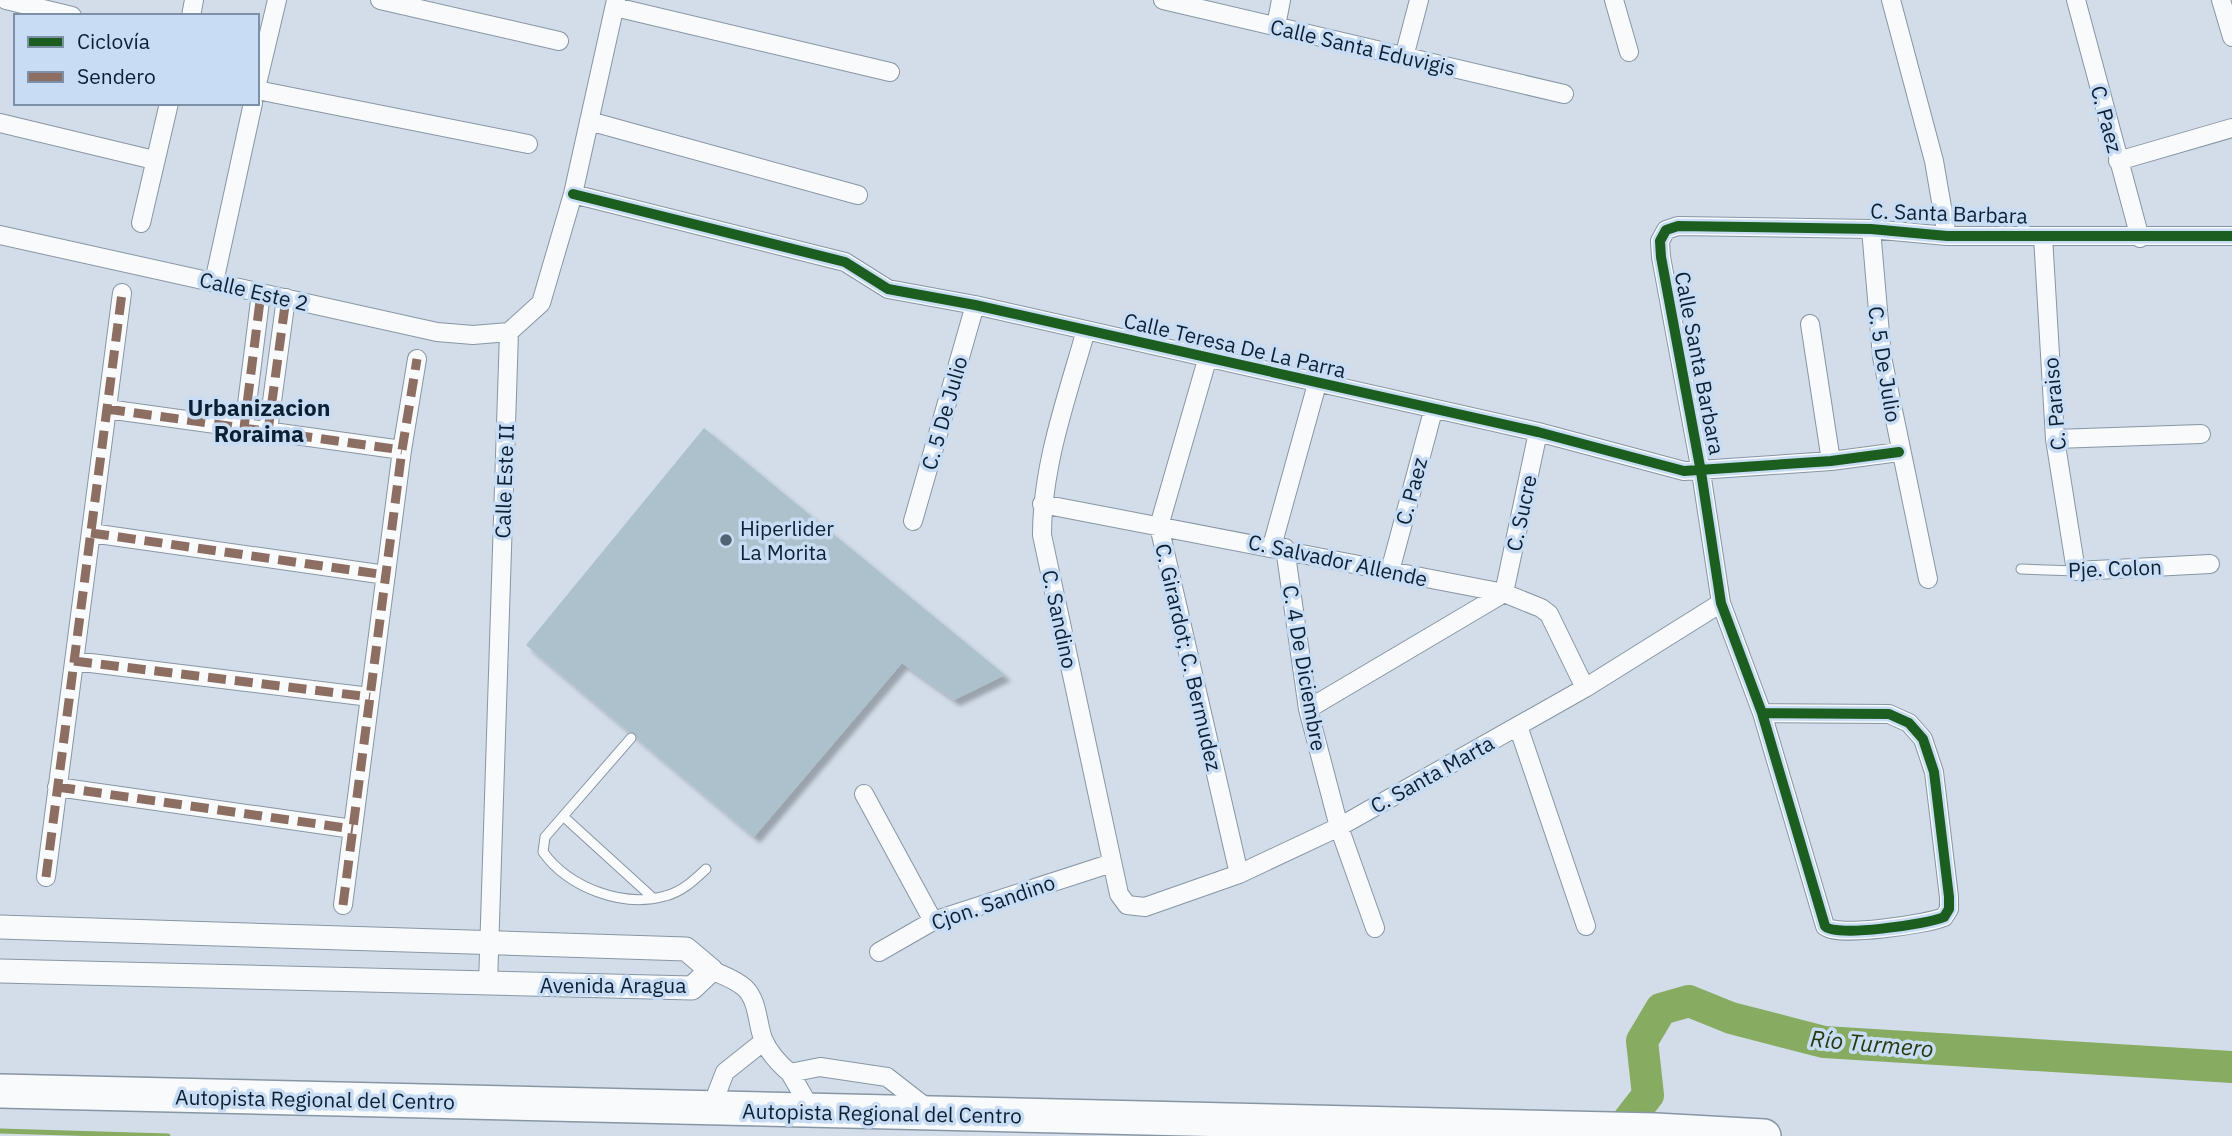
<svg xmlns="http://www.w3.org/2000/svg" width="2232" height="1136" viewBox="0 0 2232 1136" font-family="'IBM Plex Sans',sans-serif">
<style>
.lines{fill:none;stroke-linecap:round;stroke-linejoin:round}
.stream{stroke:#87ab60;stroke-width:5}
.river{stroke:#87ab60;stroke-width:32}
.building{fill:#adc1cd;filter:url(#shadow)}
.service-casing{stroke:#8796a4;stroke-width:11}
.minor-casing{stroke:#8796a4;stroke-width:20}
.tertiary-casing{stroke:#8796a4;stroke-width:25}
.motorway-casing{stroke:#8796a4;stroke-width:36}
.service{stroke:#f8fafc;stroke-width:9}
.minor{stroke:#f8fafc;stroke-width:18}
.tertiary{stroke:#f8fafc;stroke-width:23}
.motorway{stroke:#f8fafc;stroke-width:33}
.quiet{stroke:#8d6e63;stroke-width:9;stroke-dasharray:18 9;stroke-linecap:butt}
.cycleway-casing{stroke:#c8ddf3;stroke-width:15}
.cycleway{stroke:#1b5e20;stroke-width:10}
.poi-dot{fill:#516273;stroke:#c8ddf3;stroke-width:2.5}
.labels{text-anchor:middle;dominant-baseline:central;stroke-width:7;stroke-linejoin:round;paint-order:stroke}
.street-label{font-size:21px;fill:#0b2034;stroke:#c8ddf3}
.poi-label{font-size:21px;fill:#0b2034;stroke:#c8ddf3;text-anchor:start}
.neighbourhood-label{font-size:23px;font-weight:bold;fill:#0b2034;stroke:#c8ddf3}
.water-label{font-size:23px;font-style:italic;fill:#273a0e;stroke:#c8ddf3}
</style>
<defs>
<filter id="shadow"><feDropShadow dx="6" dy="6" stdDeviation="2" flood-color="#0004"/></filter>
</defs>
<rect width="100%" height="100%" fill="#d2dde9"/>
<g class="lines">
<path class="stream" d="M 0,1131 L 168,1136"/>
<path class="river" d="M 1616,1136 L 1648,1095 L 1642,1041 L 1661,1009 L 1689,1001 L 1731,1018 L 1824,1042 L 2232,1067"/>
</g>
<path class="building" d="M 704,428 L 1005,675 L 954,700 L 902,663 L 754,837 L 526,645 Z"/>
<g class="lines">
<g class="service-casing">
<path id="service" d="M 2021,569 L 2076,571
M 631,738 L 545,837 L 543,852 C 569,888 623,908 665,896 C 682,892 694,880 706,869
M 564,817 L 653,898"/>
</g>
<g class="minor-casing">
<path id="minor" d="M 6,0 L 72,16
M 380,0 L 559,41
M 1163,0 L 1564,94
M 1614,0 L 1629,52
M 1891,0 L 1934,161 L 1947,236
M 2076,0 L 2140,238
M 2221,0 L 2232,37
M 615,7 L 890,72
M 191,16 L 194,0
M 1276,26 L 1281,0
M 1404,57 L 1419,0
M 257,84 L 277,0
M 257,90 L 528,144
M 589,121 L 858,195
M 0,123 L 154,160
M 2118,161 L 2232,128
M 573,194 L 845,262 L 888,289 L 975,305 L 1538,432 L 1684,471 L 1831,461 L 1899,452
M 141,223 L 169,103
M 1871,229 L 1882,357 L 1928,579
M 0,235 L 437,332 L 473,335 L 509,332
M 2043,236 L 2055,439 L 2076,571 L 2210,564
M 214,282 L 253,103
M 1810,324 L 1831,461
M 1086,330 C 1067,397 1042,465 1042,535 L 1119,894 L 1127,905 L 1145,907 L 1239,874 L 1339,827 L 1585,688 L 1721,603
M 1207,360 L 1159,526 L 1239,874
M 107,409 L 402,450
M 244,428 L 261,293
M 268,431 L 286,298
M 2055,439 L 2201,434
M 1042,504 L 1504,593 L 1541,608 L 1549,614 L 1585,688
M 913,521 L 975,305
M 91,533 L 386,575
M 1272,546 L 1317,384
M 1285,548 L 1308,709 L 1339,827 L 1375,928
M 1390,571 L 1433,411
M 1504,593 L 1538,432
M 74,661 L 370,697
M 1308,709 L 1504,593
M 1762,713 L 1889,714 L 1909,723 L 1923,739 L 1934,772 L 1949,897 L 1949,909 L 1944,917 C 1928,924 1834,938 1825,926 L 1762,713 L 1721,603 L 1701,472 L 1661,257 L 1660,241 L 1666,230 L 1678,226 L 1871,229 L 1947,236 L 2232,236
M 1518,726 L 1586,926
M 57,787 L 353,829
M 864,794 L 933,921
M 46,877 L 122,293
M 343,905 L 402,450 L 417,359
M 879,952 L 933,921 L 1112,863
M 711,970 C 722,975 735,979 745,988 C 758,1001 757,1022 763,1039 C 769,1053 778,1063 790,1073 L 820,1067 L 887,1077 L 932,1112
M 488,984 L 509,332 L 541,303 L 573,194 L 616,0
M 790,1073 L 812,1111
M 711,1108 L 725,1072 L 764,1041"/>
</g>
<g class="tertiary-casing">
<path id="tertiary" d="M 0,927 L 686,949 L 711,970 L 692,988 L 0,971"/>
</g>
<g class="motorway-casing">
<path id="motorway" d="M 0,1091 L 1656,1130 L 1764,1136"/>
</g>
<use href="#service" class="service"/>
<use href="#minor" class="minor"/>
<use href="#tertiary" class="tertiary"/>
<use href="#motorway" class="motorway"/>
<path class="quiet" d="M 107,409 L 402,450
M 244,428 L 261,293
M 268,431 L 286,298
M 91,533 L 386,575
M 74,661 L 370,697
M 57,787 L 353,829
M 46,877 L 122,293
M 343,905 L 402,450 L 417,359"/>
<g class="cycleway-casing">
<path id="cycleway" d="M 573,194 L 845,262 L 888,289 L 975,305 L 1538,432 L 1684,471 L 1831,461 L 1899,452
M 1762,713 L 1889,714 L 1909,723 L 1923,739 L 1934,772 L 1949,897 L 1949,909 L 1944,917 C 1928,924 1834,938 1825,926 L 1762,713 L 1721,603 L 1701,472 L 1661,257 L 1660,241 L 1666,230 L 1678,226 L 1871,229 L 1947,236 L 2232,236"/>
</g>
<use href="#cycleway" class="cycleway"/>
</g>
<circle class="poi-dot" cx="726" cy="540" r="7"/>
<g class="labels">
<g class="street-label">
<text transform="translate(1363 47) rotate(13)">Calle Santa Eduvigis</text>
<text transform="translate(2107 119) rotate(75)">C. Paez</text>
<text transform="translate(1949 213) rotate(2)">C. Santa Barbara</text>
<text transform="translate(254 291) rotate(13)">Calle Este 2</text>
<text transform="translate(1235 345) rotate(13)">Calle Teresa De La Parra</text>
<text transform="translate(1700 363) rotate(79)">Calle Santa Barbara</text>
<text transform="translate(1885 364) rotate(81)">C. 5 De Julio</text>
<text transform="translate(2054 404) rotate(-95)">C. Paraiso</text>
<text transform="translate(944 413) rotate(-74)">C. 5 De Julio</text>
<text transform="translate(504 481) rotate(-88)">Calle Este II</text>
<text transform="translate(1411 491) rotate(-75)">C. Paez</text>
<text transform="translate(1521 513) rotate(-78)">C. Sucre</text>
<text transform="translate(1338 560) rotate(12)">C. Salvador Allende</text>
<text transform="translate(2115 568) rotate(-2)">Pje. Colon</text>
<text transform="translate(1060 619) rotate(78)">C. Sandino</text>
<text transform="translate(1189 657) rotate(77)">C. Girardot; C. Bermudez</text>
<text transform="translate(1305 668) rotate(80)">C. 4 De Diciembre</text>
<text transform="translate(1432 774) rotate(-29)">C. Santa Marta</text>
<text transform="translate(993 902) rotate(-19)">Cjon. Sandino</text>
<text x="613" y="985">Avenida Aragua</text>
<text transform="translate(315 1099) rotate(1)">Autopista Regional del Centro</text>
<text transform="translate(882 1113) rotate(1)">Autopista Regional del Centro</text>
</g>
<g class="poi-label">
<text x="740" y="528">Hiperlider<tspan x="740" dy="24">La Morita</tspan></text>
</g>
<g class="neighbourhood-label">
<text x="259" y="407">Urbanizacion<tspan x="259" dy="26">Roraima</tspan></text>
</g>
<g class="water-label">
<text transform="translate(1872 1043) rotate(5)">Río Turmero</text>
</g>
</g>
<rect x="14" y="14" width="245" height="91" fill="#c8ddf3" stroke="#7c91a7" stroke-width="2"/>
<rect x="28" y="37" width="35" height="10" fill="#1b5e20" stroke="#7c91a7" stroke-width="2"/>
<text x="77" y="49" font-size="21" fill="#0b2034">Ciclovía</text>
<rect x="28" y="72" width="35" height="10" fill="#8d6e63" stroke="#7c91a7" stroke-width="2"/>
<text x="77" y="84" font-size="21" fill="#0b2034">Sendero</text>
</svg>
